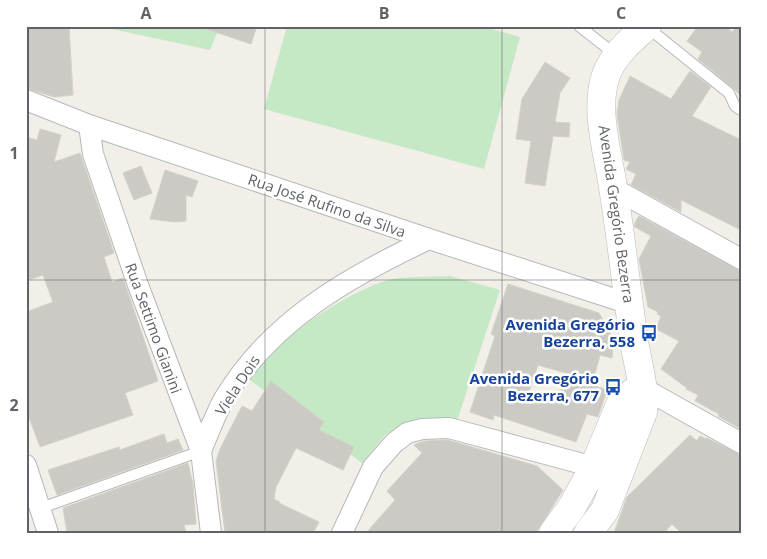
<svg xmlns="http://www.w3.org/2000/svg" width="767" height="559" viewBox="0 0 767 559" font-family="'Open Sans',sans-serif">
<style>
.green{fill:#c5e8c5}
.building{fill:#cccac5;stroke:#d6d1c6;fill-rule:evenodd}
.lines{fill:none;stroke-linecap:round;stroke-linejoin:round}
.lane-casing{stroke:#b5b8bc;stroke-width:12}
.street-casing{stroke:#b5b8bc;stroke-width:22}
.secondary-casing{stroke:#b6babf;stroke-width:29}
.lane{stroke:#fff;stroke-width:10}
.street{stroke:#fff;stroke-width:20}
.secondary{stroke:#fff;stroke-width:28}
.grid{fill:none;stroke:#5f6368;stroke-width:1;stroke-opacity:0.55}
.labels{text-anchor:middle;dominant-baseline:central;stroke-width:5;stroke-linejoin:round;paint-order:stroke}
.street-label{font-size:15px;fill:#5f6368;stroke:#fff}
.transit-label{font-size:15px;font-weight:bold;fill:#164399;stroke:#fff;text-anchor:end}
.neatline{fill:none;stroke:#5f6368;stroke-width:2}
.grid-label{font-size:16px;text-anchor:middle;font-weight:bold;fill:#5f6368}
</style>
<rect width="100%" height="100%" fill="#f1efe8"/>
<path class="green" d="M 98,26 L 220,26 L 210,50 Z
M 287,26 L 481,26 L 520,37 L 484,169 L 264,109 Z
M 450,276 L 500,290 L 456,424 L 409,423 L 385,435 L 362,463 L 250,380 C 272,341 345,293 388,280 C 403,276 433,277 450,276 Z"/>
<path class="building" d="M 26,26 L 69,26 L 73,95 L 54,97 L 26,88 Z
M 206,26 L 257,26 L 251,44 L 206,29 Z
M 698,26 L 725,26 L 732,32 L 737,26 L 741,26 L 741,96 L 733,88 L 698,59 L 702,52 L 687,41 Z
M 545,62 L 570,78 L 560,93 L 555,122 L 570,123 L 569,137 L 553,136 L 545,186 L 525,183 L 531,141 L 516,139 L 522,99 Z
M 690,71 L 711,87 L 692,116 L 741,140 L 741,230 L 681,200 L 681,212 L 631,185 L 636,174 L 626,169 L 630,162 L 624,160 L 617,114 L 619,100 L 630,76 L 671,99 Z
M 40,129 L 61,135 L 54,162 L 80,153 L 114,253 L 104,257 L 112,282 L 123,278 L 158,381 L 125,393 L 133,415 L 40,447 L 26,409 L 26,312 L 53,302 L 43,275 L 26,281 L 26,137 L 37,140 Z
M 141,166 L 152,193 L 134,200 L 123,173 Z
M 165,170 L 198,181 L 192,197 L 186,195 L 186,221 L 175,222 L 150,219 Z
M 639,216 L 740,271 L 741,429 L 718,416 L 719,414 L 695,401 L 698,395 L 686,389 L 687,388 L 661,369 L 679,341 L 656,329 L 661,316 L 657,314 L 658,312 L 648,307 L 639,259 L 651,236 L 635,227 L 634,224 Z
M 508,284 L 599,313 L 610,332 L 613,346 L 612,358 L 600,355 L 592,385 L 607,390 L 598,417 L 587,414 L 576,442 L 494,415 L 493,420 L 470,412 L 495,336 L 491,334 ZM 538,365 L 566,373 L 555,404 L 528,395 Z
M 271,381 L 324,422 L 319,430 L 354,447 L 343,470 L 296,448 L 276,487 L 274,499 L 280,502 L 279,503 L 319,522 L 313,533 L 225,533 L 216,461 L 220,449 L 242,406 L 252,411 Z
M 164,434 L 167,443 L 178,439 L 183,450 L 57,495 L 48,470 L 119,447 L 120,450 Z
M 690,435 L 697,441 L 700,436 L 706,439 L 707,438 L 741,455 L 741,533 L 681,533 L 672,524 L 664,533 L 614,533 L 627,497 Z
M 448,440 L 537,466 L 563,490 L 536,533 L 366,533 L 395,500 L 387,491 L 422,453 L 414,445 L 424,441 Z
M 188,463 L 193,484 L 196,524 L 184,525 L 186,533 L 67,533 L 63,508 Z"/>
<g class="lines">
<g class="lane-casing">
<path id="lane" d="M 579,26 L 616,55
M 647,27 L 729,93 L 735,106 L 741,110
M 41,508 L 201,451"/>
</g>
<g class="street-casing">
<path id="street" d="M 26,100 L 89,125 L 429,239 L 630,304
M 89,125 L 93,154 L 138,285 L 201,451 L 211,533
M 613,188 L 741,259
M 641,387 L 741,443
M 201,451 C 208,434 215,415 224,399 C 270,321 350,276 429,239
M 26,465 L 48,533
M 342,533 L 373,467 L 394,443 L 407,433 L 422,429 L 449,428 L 594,467"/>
</g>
<g class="secondary-casing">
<path id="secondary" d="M 553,533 L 572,507 L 594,467 L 622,400 L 641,387
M 588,533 L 605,510 L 643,412 C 646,387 636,359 633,334 C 626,285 621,236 613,187 C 608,154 594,109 606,75 C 614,54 630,41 647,26"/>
</g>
<use href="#lane" class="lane"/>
<use href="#street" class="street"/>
<use href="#secondary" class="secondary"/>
</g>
<path class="grid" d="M 265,26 L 265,533M 502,26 L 502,533M 26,280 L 741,280"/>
<defs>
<g id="bus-bare" transform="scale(1.35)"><path d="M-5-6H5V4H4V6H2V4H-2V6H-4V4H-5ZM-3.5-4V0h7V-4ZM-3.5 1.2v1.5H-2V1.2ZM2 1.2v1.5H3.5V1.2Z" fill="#1a4fb4" stroke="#fff" stroke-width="2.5" paint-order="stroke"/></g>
</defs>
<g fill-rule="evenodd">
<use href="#bus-bare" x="649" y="333"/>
<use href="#bus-bare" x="613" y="387"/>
</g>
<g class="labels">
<g class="street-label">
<text transform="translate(327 205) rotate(19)">Rua José Rufino da Silva</text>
<text transform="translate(617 214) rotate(82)">Avenida Gregório Bezerra</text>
<text transform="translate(154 328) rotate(70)">Rua Settimo Gianini</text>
<text transform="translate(237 385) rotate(-57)">Viela Dois</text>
</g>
<g class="transit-label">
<text x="635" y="324">Avenida Gregório<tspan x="635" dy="17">Bezerra, 558</tspan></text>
<text x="599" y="378">Avenida Gregório<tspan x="599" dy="17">Bezerra, 677</tspan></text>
</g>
</g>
<rect width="767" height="559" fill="none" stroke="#ffffff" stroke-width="55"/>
<rect x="28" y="28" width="712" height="504" class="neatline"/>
<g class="grid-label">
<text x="146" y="19">A</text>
<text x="384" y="19">B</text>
<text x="621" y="19">C</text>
<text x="14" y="159">1</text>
<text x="14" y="411">2</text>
</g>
</svg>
